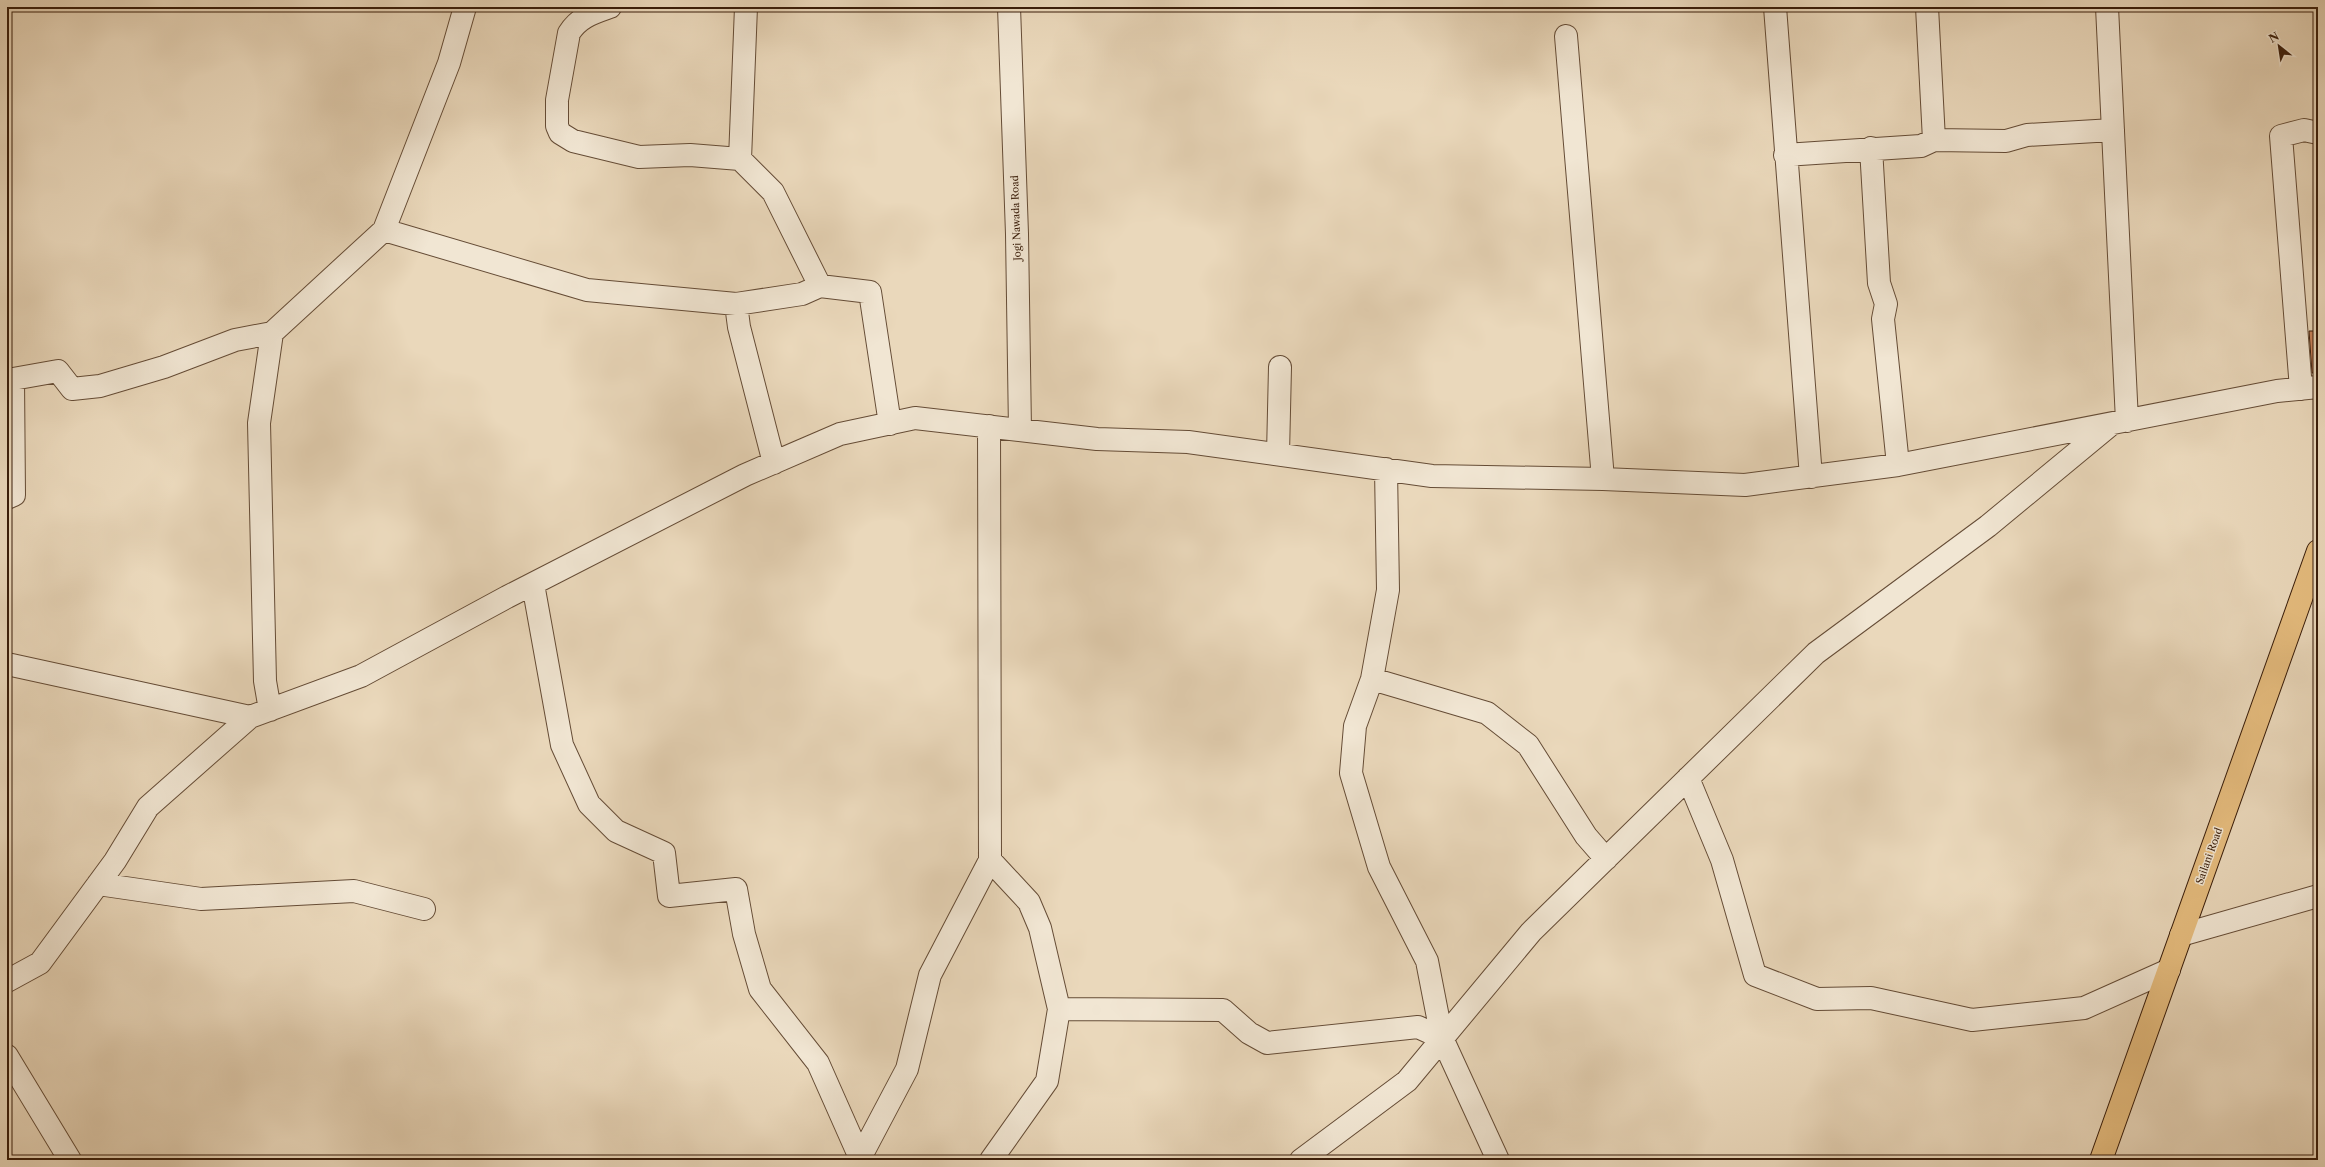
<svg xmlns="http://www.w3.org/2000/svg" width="2325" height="1167" viewBox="0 0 2325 1167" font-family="'Libre Caslon Text',serif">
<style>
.building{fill:#ca845c;stroke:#391d0a}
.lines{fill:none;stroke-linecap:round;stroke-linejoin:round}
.minor-casing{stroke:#654c36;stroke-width:24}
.major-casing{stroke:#391d0a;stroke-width:24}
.minor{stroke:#f1e6d3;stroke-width:22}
.major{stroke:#e5bc7e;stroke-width:22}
.labels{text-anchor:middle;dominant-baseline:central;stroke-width:3;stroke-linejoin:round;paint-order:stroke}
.street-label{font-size:10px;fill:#391d0a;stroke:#f1e6d3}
</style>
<rect width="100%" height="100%" fill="#ead8bb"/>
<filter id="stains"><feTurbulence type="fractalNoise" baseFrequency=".005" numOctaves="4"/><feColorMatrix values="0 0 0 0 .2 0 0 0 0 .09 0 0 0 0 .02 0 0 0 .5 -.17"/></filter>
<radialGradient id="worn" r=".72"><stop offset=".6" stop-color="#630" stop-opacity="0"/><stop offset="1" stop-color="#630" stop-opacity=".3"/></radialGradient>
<path class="building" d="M 2309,331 L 2317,331 L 2318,372 L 2312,373 Z"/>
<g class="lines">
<g class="minor-casing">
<path id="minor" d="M 610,7 C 593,13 579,17 569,33 L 557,100 L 557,126 L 560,133 L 573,141 L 639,157 L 690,155 L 740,159 L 773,192 L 820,286
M 1009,7 L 1017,234 L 1020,430
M 1775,7 L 1811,477
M 1927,7 L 1934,140
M 2107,7 L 2127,421
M 1566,36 L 1603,479
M 1871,148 L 1879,283 L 1886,304 L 1883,319 L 1898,465
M 1785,155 L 1921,146 L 1934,140 L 2006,141 L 2027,135 L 2113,130
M 740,159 L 746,7
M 384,230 L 587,290 L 736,304 L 802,294 L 820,286 L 870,292 L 890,424
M 736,304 L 739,327 L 774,463
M 2301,389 L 2281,136 L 2304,130 L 2318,133
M 1278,454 L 1280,367
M 1386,469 L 1388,590 L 1372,679 L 1355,726 L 1351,773 L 1379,867 L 1427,961 L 1442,1038 L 1498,1160
M 7,498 L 14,495 L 13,379 L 58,371 L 72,389 L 100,386 L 164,367 L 235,340 L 272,333 L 384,230 L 449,63 L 465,7
M 533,584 L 562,745 L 589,804 L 616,831 L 664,853 L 669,896 L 736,889 L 744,934 L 760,989 L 818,1063 L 861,1160
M 7,664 L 250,717
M 1372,679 L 1487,713 L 1528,745 L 1586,836 L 1606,859
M 270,710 L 265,681 L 259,423 L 272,333
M 1688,778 L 1722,860 L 1755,975 L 1817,999 L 1871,998 L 1972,1020 L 2084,1008 L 2169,970
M 990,860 L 1029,902 L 1040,928 L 1059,1009 L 1047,1081 L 991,1160
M 98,884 L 201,899 L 354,891 L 424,909
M 2181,935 L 2318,896
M 7,981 L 40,963 L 115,861 L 148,807 L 250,717 L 361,676 L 507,597 L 745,475 L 840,434 L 915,418 L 1097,439 L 1188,442 L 1432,476 L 1603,479 L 1745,485 L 1898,465 L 2277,391 L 2318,387
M 1059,1009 L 1223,1010 L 1249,1033 L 1267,1043 L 1418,1027 L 1442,1038
M 7,1056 L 70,1160
M 860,1158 L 907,1069 L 930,975 L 990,860 L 989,426
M 1301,1160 L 1407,1081 L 1531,932 L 1816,653 L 1988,526 L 2109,426"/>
</g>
<g class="major-casing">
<path id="major" d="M 2101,1160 L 2318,551"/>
</g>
<use href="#minor" class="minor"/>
<use href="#major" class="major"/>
</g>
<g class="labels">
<g class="street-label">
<text transform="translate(1016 218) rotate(-92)">Jogi Nawada Road</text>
<text transform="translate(2209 856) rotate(-70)">Sailani Road</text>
</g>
</g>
<rect width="2325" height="1167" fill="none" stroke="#ead8bb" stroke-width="24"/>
<rect x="8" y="8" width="2309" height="1151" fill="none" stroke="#391d0a" stroke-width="2"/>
<rect x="12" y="12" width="2301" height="1143" fill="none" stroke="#391d0a"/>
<g transform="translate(2279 46) rotate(330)" stroke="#f1e6d3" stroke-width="3" paint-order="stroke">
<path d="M0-3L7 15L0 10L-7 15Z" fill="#391d0a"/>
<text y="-6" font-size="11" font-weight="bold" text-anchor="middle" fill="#391d0a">N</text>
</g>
<rect width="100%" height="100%" filter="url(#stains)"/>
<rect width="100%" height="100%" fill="url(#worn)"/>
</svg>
